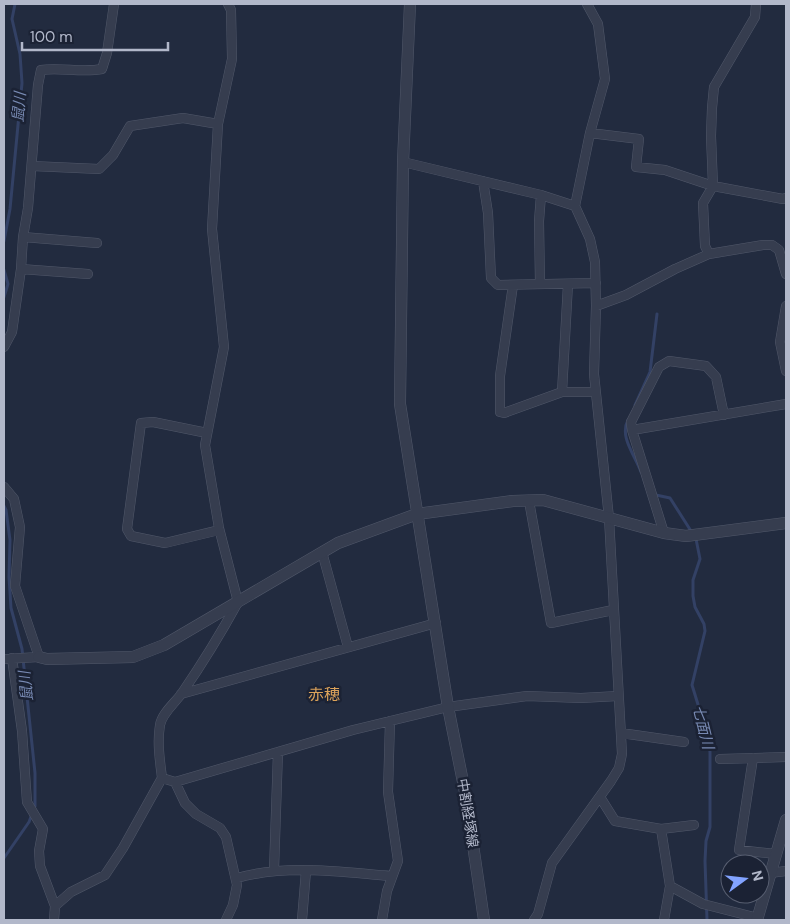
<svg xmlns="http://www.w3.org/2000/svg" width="790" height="924" viewBox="0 0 790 924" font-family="'DM Sans','Noto Sans JP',sans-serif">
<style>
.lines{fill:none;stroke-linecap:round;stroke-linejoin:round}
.stream{stroke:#334165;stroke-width:3}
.minor-casing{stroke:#51586a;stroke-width:10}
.tertiary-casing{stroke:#51586a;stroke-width:12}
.minor{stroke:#363d4f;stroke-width:9}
.tertiary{stroke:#363d4f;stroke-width:11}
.labels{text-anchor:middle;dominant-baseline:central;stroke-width:5;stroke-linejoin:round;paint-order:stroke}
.street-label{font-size:14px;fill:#b2b8ca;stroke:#1b2234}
.water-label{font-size:15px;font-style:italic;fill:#788ab3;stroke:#1b2234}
.quarter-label{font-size:16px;fill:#dca35b;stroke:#1b2234}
</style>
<rect width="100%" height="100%" fill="#222b3f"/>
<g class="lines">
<path class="stream" d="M 4,241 L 10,209 L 22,83 L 20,54 L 12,19 L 15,4
M 4,270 L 8,284 L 4,297
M 635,405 L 650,372 L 657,314
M 628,420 C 619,437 635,455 641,472
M 656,495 L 670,498 L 691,531
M 4,506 L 6,510 L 10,540 L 9,577 L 11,608 L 22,649 L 35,773 L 35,806 L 29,822 L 4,858
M 696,539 L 700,559 L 693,580 L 693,596 L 695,607 L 704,624 L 705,631 L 692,685 L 708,737 L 710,752 L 710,827 L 706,841 L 705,861 L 707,920"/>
<g class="minor-casing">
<path id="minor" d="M 228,4 L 231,10 L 232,59 L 218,124 L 212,229 L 224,347 L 205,445 L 219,528 L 238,602 C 221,633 202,664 182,693 C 175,703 162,713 160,725 C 157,743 160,761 162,778 L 175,782 L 353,730 L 448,707 L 527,696 L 581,698 L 618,696
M 590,133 L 639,139 L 636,167 L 665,170 L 713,186 L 783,199 L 786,198
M 403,162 L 541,195 L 575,206 L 590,239 L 595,262 L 596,306 L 594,374 L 609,518 L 622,754 L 619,768 L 611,781 L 552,863 L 538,914 L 534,920
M 32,166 L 99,169 L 113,155 L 130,126 L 183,118 L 218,124
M 483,181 L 488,213 L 491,278 L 498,285 L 596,283
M 575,206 L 590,133 L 605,79 L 598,24 L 587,4
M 23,237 L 28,208 L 38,85 L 41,70 C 61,67 82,73 102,69 L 107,53 L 114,4
M 709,254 L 705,246 L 703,203 L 713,186 L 711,136 L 712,108 L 714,87 L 755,17 L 756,4
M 21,269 L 88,274
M 540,284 L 539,221 L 541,195
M 513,285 L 500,376 L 500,412 L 504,413 L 562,392 L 568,284
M 596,306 L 626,295 L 675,269 L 709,254 L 763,245 L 772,245 L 779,250 L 786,274
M 786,306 L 780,342 L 786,371
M 4,347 L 12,332 L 21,269 L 23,237 L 97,243
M 562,392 L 596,392
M 632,430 L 631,422 L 659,367 L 669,361 L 706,366 L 716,377 L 724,415
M 207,433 L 153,422 L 141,423 L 127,529 L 131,536 L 165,543 L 219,530
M 4,487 L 14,499 L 20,527 L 15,586 L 39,657 L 4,659
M 529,501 L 551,623 L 613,610
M 664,533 L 632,430 L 786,404
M 322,552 L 348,647
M 12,658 L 22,731 L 27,802 L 43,829 L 39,851 L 40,866 L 55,906 L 54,920
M 181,694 L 436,623
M 621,733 L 684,742
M 753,758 L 739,850 L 776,854
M 720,759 L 786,757
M 175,782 L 185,803 L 196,814 L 220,828 L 226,837 L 237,885 L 233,905 L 226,920
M 600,797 L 615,821 L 661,829 L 670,886 L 703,904 L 758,918
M 661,829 L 694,825
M 274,870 L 278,752
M 770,873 L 786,871
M 237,878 C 287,864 340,872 391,876
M 55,906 L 71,892 L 105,875 L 123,848 L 162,778
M 302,920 L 306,871
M 382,920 L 387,891 L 398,861 L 388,792 L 390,721
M 664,920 L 670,886"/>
</g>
<g class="tertiary-casing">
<path id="tertiary" d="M 410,4 L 403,162 L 400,404 L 448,707 L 466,797 L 484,920
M 39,657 L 47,659 L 133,657 L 164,645 L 338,543 L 417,514 L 513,501 L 543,500 L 664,533 L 686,536 L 786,523
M 757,920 L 786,820"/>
</g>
<use href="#minor" class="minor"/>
<use href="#tertiary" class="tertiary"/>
</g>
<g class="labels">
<g class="street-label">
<text transform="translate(468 813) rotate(81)">中割経塚線</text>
</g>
<g class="water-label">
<text transform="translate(19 107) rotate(-85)">鼠川</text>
<text transform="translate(26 686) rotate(-96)">鼠川</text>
<text transform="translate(703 727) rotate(76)">七面川</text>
</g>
<g class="quarter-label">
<text x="324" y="694">赤穂</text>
</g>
</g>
<rect width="790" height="924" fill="none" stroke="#b2b8ca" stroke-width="10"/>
<g transform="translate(745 879) rotate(75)"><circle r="24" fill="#1b2234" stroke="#575e70"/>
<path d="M0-4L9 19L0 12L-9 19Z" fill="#82a3ff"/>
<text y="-8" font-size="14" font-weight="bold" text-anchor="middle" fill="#b2b8ca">N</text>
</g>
<path d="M22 42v8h146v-8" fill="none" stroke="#b2b8ca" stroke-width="2.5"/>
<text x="30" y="42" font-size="15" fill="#b2b8ca" stroke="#1b2234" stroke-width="4" paint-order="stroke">100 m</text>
</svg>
